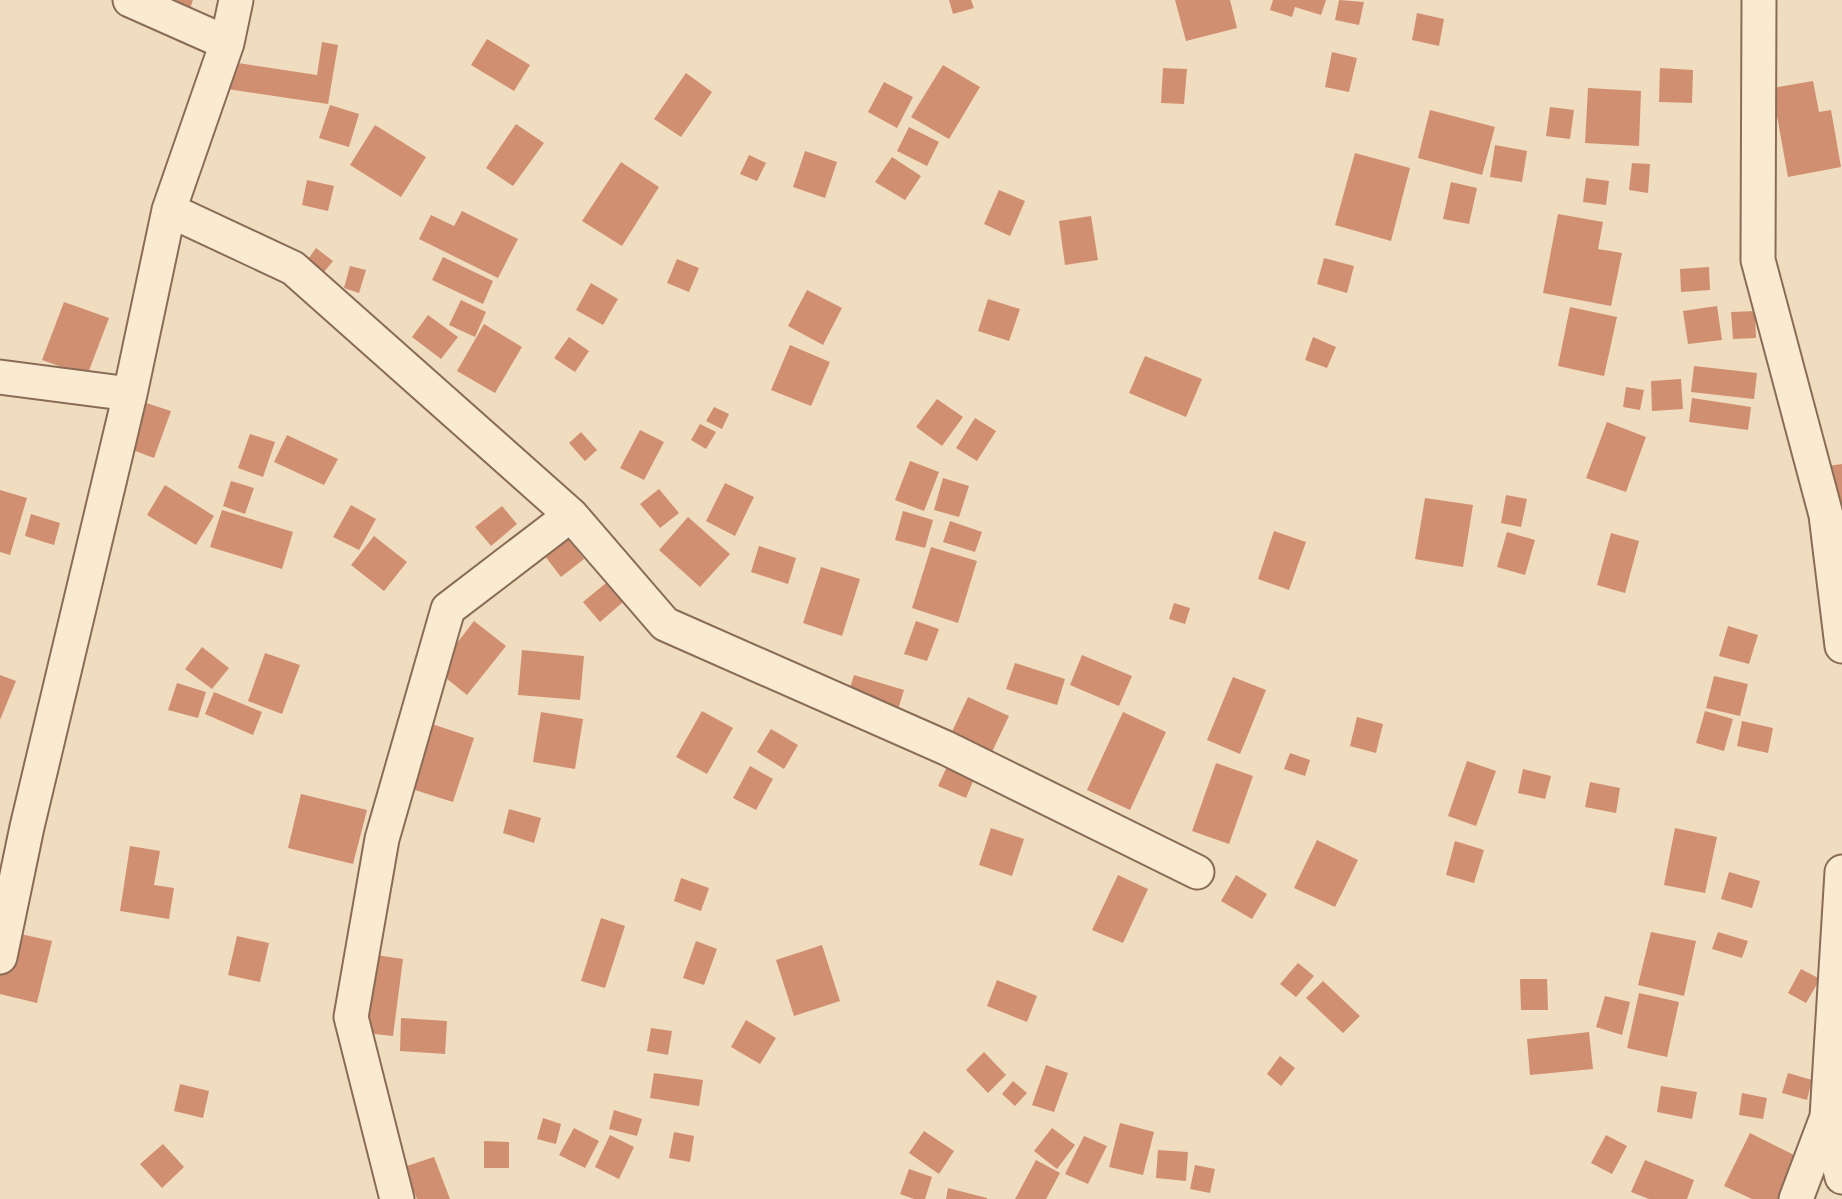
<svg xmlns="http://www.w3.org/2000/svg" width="1842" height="1199" viewBox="0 0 1842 1199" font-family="Lora,serif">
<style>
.building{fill:#d18f72}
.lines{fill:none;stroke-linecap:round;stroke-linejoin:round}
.street-casing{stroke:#8a6c56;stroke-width:37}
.street{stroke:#fbead2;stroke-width:33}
</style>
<rect width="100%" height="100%" fill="#f0dcbf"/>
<path class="building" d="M 149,0 L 193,0 L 189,12 Z
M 949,0 L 971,0 L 974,8 L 953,14 Z
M 1175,0 L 1230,0 L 1237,28 L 1186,41 Z
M 1273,0 L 1326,0 L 1321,15 L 1295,7 L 1292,17 L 1270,10 Z
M 1339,0 L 1364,2 L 1359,25 L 1335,20 Z
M 1417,13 L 1444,19 L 1439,46 L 1412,40 Z
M 487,39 L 530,65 L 514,91 L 471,65 Z
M 322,42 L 338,45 L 328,104 L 220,88 L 225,61 L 317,75 Z
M 1332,52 L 1357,58 L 1349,92 L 1325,87 Z
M 943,65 L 980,87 L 949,139 L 911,117 Z
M 1163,68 L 1187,69 L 1184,104 L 1161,103 Z
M 1660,68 L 1693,70 L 1692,103 L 1659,102 Z
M 686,73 L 712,92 L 681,137 L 654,119 Z
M 1813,81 L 1819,112 L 1831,110 L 1841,167 L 1788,177 L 1772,88 Z
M 884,82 L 913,97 L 897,128 L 868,112 Z
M 1588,88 L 1641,91 L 1639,146 L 1585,143 Z
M 330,105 L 359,114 L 349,147 L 319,138 Z
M 1550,107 L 1574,110 L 1570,139 L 1546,136 Z
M 1430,110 L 1495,127 L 1482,175 L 1418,158 Z
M 516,124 L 544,143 L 513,186 L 486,168 Z
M 375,125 L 426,157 L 401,197 L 350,165 Z
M 909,127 L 939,142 L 927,166 L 897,151 Z
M 1495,145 L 1527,151 L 1522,182 L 1490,177 Z
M 805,151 L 837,162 L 825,198 L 793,187 Z
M 1355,153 L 1410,168 L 1391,241 L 1335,225 Z
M 749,155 L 766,163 L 757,181 L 740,174 Z
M 892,157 L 921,176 L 905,200 L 875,182 Z
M 621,162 L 659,187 L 622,246 L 582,221 Z
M 1632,163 L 1650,164 L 1648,193 L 1629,190 Z
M 1586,178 L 1609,181 L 1606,205 L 1583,202 Z
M 307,180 L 334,186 L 328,211 L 302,205 Z
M 1451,182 L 1477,188 L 1469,224 L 1443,219 Z
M 999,190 L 1025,201 L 1010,236 L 984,224 Z
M 462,211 L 518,239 L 498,278 L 419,239 L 431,215 L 454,226 Z
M 1558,214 L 1603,222 L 1598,249 L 1622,253 L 1611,306 L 1543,293 Z
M 1091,216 L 1098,260 L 1065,265 L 1059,221 Z
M 316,248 L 333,261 L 320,277 L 304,265 Z
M 443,257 L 493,281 L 483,304 L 432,280 Z
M 1324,258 L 1354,266 L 1347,293 L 1317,284 Z
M 677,259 L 699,268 L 689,292 L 667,283 Z
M 350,266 L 366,270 L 359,293 L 344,288 Z
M 1709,267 L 1710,290 L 1681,292 L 1680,269 Z
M 591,283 L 618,299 L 603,325 L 576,310 Z
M 807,290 L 842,308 L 823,345 L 788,326 Z
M 988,299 L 1020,309 L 1009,341 L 978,331 Z
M 461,300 L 486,312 L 475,337 L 449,325 Z
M 64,302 L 109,318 L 87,376 L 42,360 Z
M 1717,306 L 1722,340 L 1688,344 L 1683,311 Z
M 1570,307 L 1617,317 L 1604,376 L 1558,366 Z
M 1755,311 L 1756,338 L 1733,339 L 1731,312 Z
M 428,315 L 458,337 L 441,359 L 412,337 Z
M 484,324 L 522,347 L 495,393 L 457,371 Z
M 569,337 L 589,351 L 575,372 L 554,358 Z
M 1313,337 L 1336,347 L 1327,368 L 1305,360 Z
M 790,345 L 830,362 L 811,406 L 771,390 Z
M 1145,356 L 1202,379 L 1186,417 L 1129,393 Z
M 1694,366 L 1757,373 L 1754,399 L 1691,392 Z
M 1681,379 L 1683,409 L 1652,411 L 1651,381 Z
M 1626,387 L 1644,390 L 1640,410 L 1623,407 Z
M 1692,398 L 1751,407 L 1748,430 L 1689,422 Z
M 937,399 L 963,417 L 942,446 L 916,427 Z
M 143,402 L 171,411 L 154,458 L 127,448 Z
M 714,407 L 729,414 L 722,429 L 706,421 Z
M 975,418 L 996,431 L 977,461 L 956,448 Z
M 1607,422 L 1646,437 L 1626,492 L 1586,478 Z
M 700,424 L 716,432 L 706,449 L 691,440 Z
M 640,430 L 664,442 L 644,480 L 620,468 Z
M 581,432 L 597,450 L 585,461 L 569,443 Z
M 250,434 L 275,442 L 263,477 L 238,468 Z
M 287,435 L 338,459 L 324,485 L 274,462 Z
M 910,461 L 939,472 L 924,511 L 895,500 Z
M 1842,464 L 1842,510 L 1834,511 L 1827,466 Z
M 943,478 L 969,486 L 959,517 L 934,510 Z
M 231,481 L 254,488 L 245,514 L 223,506 Z
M 725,483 L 754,497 L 735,536 L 706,521 Z
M 165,485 L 214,516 L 196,545 L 147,515 Z
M 659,489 L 679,513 L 660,528 L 640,504 Z
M 0,490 L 27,498 L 10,555 L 0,552 Z
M 1506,495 L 1527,499 L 1521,527 L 1501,523 Z
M 1425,498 L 1473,505 L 1463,567 L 1415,559 Z
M 351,505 L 376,519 L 359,550 L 333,537 Z
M 502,506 L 517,524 L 491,546 L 475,527 Z
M 222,510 L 293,532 L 282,569 L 210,547 Z
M 903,511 L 933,520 L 925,548 L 895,540 Z
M 31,514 L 60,523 L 54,545 L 25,536 Z
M 688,517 L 730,554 L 700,587 L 659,550 Z
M 950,521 L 982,532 L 975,552 L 943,542 Z
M 1274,531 L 1306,542 L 1289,590 L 1258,579 Z
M 1507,532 L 1535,540 L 1525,575 L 1497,567 Z
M 564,533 L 584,559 L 561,577 L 541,551 Z
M 1611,533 L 1639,541 L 1625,593 L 1597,585 Z
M 374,536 L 407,562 L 384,591 L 351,565 Z
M 759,546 L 796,558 L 788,584 L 751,572 Z
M 931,547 L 977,561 L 958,623 L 912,608 Z
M 821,567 L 860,579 L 842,636 L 803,623 Z
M 606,583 L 623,602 L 600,622 L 583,602 Z
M 1174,603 L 1190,608 L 1185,624 L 1169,619 Z
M 474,621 L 506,646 L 467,695 L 436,670 Z
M 916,621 L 939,629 L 927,661 L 904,654 Z
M 1728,626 L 1758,635 L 1749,664 L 1719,656 Z
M 202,647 L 229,668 L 212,689 L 185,669 Z
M 522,650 L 584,656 L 580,700 L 518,695 Z
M 265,653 L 300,665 L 282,714 L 248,701 Z
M 1082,655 L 1132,676 L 1119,706 L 1070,685 Z
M 1015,663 L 1065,679 L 1057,705 L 1006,689 Z
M 0,675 L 16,681 L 0,720 Z
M 854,675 L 904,690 L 896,716 L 846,701 Z
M 1714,676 L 1748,684 L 1740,716 L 1706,708 Z
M 1233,677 L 1266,690 L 1240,754 L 1207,740 Z
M 177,683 L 206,692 L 198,718 L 168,710 Z
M 214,692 L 262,712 L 253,735 L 205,714 Z
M 968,697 L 1009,716 L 991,754 L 950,736 Z
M 702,711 L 733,728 L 707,774 L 676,757 Z
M 1705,711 L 1733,719 L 1724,751 L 1696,743 Z
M 541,712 L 583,719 L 575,769 L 533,762 Z
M 1123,712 L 1166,732 L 1130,810 L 1087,790 Z
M 1357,717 L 1383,724 L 1376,753 L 1350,746 Z
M 423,721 L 474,738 L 453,802 L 402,786 Z
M 1742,721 L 1773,728 L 1768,753 L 1737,746 Z
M 771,729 L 798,745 L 784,769 L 757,752 Z
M 1290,753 L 1310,760 L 1305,776 L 1284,769 Z
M 1467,761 L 1496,771 L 1476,826 L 1448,816 Z
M 949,762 L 976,774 L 966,798 L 938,786 Z
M 1216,763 L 1253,776 L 1229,844 L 1192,831 Z
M 750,766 L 773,779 L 756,810 L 733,798 Z
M 1523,769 L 1551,776 L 1545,799 L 1518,793 Z
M 1590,782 L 1620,788 L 1616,813 L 1585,807 Z
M 301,794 L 367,810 L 353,864 L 288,848 Z
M 509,809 L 541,818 L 534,843 L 503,833 Z
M 991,828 L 1024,839 L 1012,876 L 979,865 Z
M 1675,828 L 1717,837 L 1705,893 L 1664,885 Z
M 1317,840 L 1358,860 L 1335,907 L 1294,888 Z
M 1455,841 L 1484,850 L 1474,883 L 1446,875 Z
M 130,846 L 160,851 L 154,885 L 174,888 L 169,919 L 120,911 Z
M 1729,872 L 1760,881 L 1752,908 L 1721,899 Z
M 1118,875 L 1148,889 L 1123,943 L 1092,930 Z
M 1236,875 L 1267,894 L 1252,919 L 1221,901 Z
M 681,878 L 709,888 L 701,911 L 674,901 Z
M 601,918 L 625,926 L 605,988 L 581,981 Z
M 7,931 L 52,941 L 37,1003 L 0,994 L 0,964 Z
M 1651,932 L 1696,941 L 1684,996 L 1638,985 Z
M 1718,932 L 1748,941 L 1742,958 L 1712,949 Z
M 237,936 L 269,943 L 260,982 L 228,975 Z
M 696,941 L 717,949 L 704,985 L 683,978 Z
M 822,945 L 840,1001 L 794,1016 L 776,960 Z
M 376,955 L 403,959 L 393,1036 L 365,1033 Z
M 1298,963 L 1314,976 L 1296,997 L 1280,984 Z
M 1801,969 L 1820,979 L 1806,1003 L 1788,993 Z
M 1520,979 L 1547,979 L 1548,1010 L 1521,1010 Z
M 997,980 L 1037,996 L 1027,1022 L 987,1006 Z
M 1323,981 L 1360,1016 L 1343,1033 L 1306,998 Z
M 1639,993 L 1679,1002 L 1667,1057 L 1627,1048 Z
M 1605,996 L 1630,1002 L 1622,1035 L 1596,1027 Z
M 401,1018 L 447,1021 L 445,1054 L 400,1051 Z
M 746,1020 L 776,1038 L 760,1064 L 731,1047 Z
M 651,1028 L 672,1031 L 668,1055 L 647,1051 Z
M 1589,1032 L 1593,1069 L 1530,1075 L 1527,1039 Z
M 984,1052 L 1006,1075 L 988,1093 L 966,1070 Z
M 1280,1056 L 1295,1068 L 1281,1086 L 1267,1074 Z
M 1046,1065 L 1068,1073 L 1054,1112 L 1032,1105 Z
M 654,1073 L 703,1080 L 699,1106 L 650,1098 Z
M 1788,1073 L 1812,1080 L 1807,1100 L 1782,1093 Z
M 1013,1081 L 1027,1093 L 1015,1106 L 1002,1094 Z
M 180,1084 L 209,1091 L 203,1118 L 174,1111 Z
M 1661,1086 L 1697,1092 L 1692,1119 L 1657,1112 Z
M 1742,1093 L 1767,1098 L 1763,1119 L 1739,1115 Z
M 614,1110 L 642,1119 L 637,1136 L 609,1129 Z
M 543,1118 L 561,1124 L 556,1144 L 537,1139 Z
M 1120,1123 L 1154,1132 L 1143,1175 L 1109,1167 Z
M 574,1128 L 599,1141 L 585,1168 L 559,1155 Z
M 1052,1128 L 1075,1145 L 1057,1169 L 1034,1151 Z
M 924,1131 L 954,1151 L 939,1174 L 909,1153 Z
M 674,1132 L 694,1136 L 690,1162 L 669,1158 Z
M 1750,1133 L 1806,1161 L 1788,1199 L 1752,1199 L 1724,1186 Z
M 610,1135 L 634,1147 L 619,1179 L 595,1167 Z
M 1606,1135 L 1627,1146 L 1612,1174 L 1591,1163 Z
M 1084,1136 L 1107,1146 L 1088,1184 L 1065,1174 Z
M 484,1141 L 509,1142 L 509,1168 L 484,1168 Z
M 163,1144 L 184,1167 L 162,1188 L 140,1164 Z
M 1158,1150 L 1188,1152 L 1186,1181 L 1156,1178 Z
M 434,1157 L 450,1199 L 417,1199 L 404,1167 Z
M 1036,1160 L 1060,1173 L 1046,1199 L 1015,1199 Z
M 1645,1160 L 1694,1180 L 1687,1199 L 1649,1199 L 1631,1192 Z
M 1195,1165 L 1215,1169 L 1210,1193 L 1190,1189 Z
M 909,1169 L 932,1177 L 925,1199 L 914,1199 L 900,1194 Z
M 948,1188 L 987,1198 L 987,1199 L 946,1199 Z"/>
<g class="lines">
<g class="street-casing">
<path id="street" d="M 130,0 L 227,43
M 1759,0 L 1758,260 L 1826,515 L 1842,646
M 169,210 L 293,268 L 571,515 L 665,624 L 946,748 L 1197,872
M 0,377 L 130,394
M 1842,872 L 1827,1117 L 1842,1177
M 0,957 L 27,827 L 130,394 L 169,210 L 227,43 L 236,0
M 397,1199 L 351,1017 L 382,839 L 448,609 L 571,515
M 1796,1199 L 1827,1117"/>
</g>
<use href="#street" class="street"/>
</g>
</svg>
